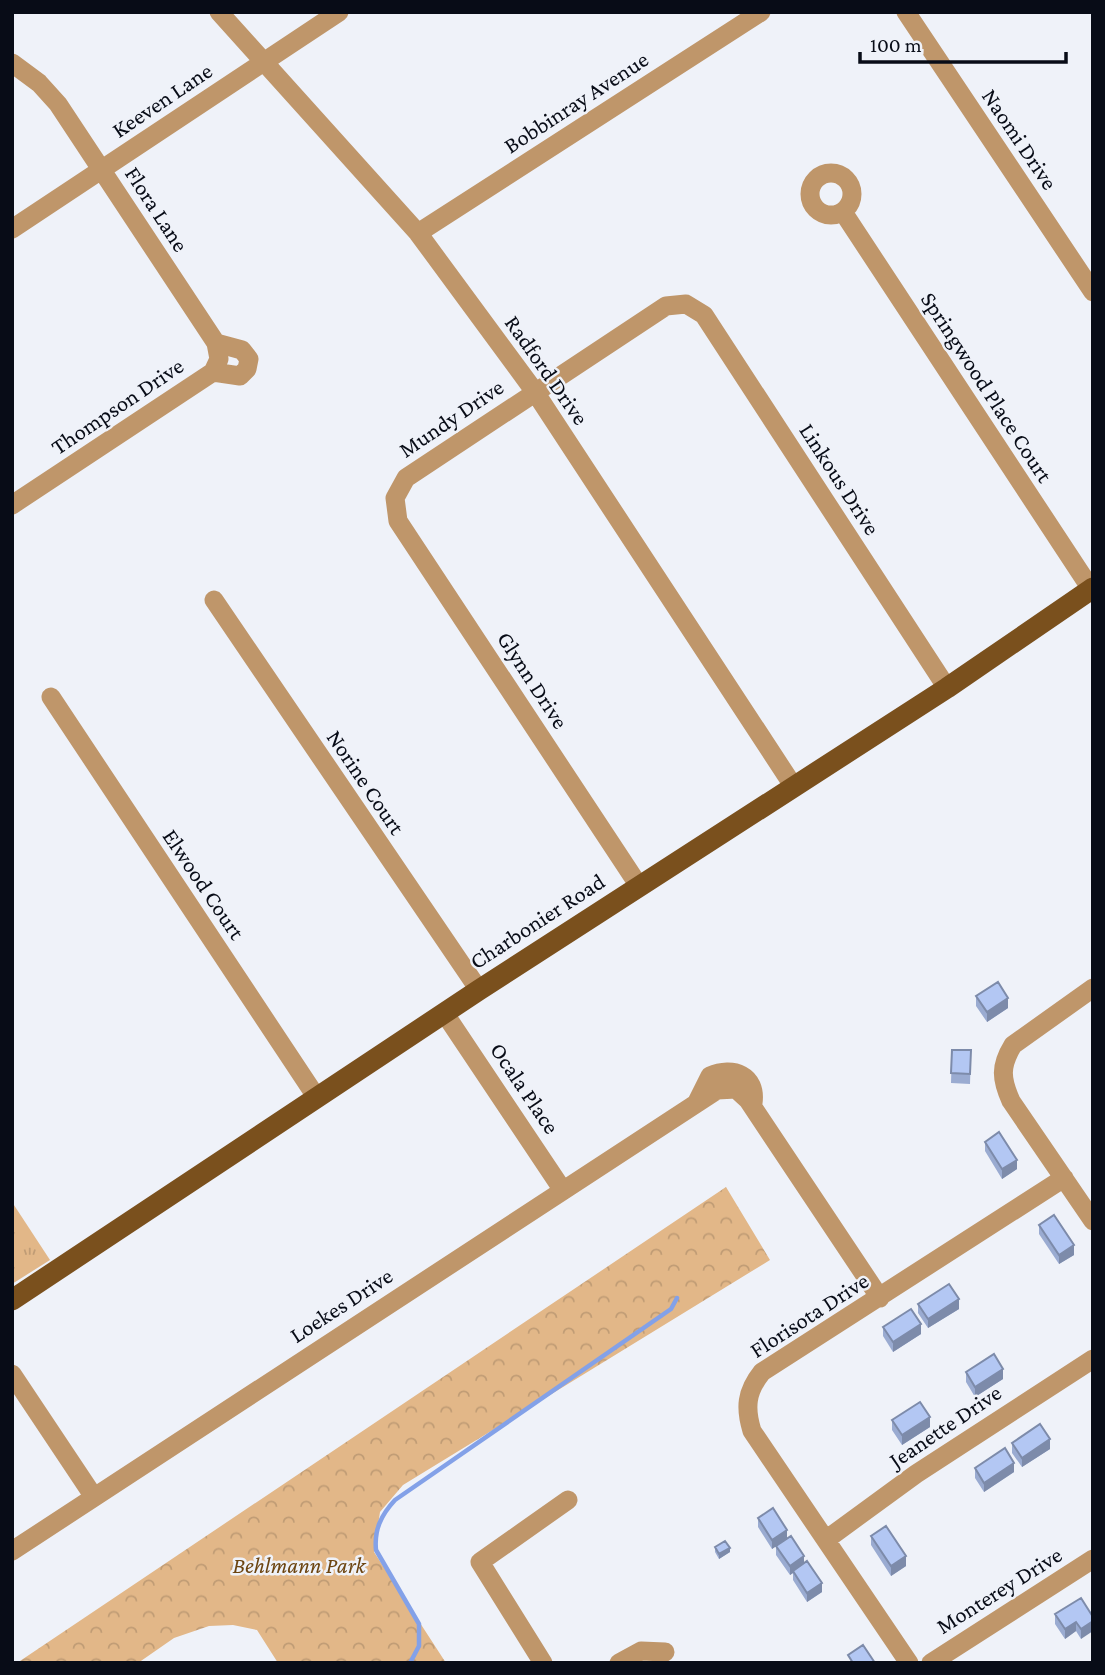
<svg xmlns="http://www.w3.org/2000/svg" width="1105" height="1675" viewBox="0 0 1105 1675" font-family="'Crimson Pro',serif">
<style>
.grass{fill:url(#grass-tufts)}
.park{fill:url(#park-crowns)}
.lines{fill:none;stroke-linecap:round;stroke-linejoin:round}
.stream{stroke:#83a1e8;stroke-width:4.5}
.minor{stroke:#bf966a;stroke-width:19}
.major{stroke:#7a501d;stroke-width:21}
.wall{fill:#9aabd1}
.shaded-wall{fill:#7d8baa}
.building{fill:#b3c7f3;stroke:#7d8baa;stroke-width:2}
.labels{text-anchor:middle;dominant-baseline:central;stroke-width:5;stroke-linejoin:round;paint-order:stroke}
.street-label{font-size:23px;fill:#080c17;stroke:#eff2f9}
.park-label{font-size:23px;font-style:italic;fill:#6c4410;stroke:#eff2f9}
</style>
<defs>
<pattern id="grass-tufts" width="24" height="20" patternUnits="userSpaceOnUse" patternTransform="scale(1.75)"><rect width="24" height="20" fill="#e2b788"/><path d="M3 7l-1-3M5 7V3M7 7l1-3M15 17l-1-3M17 17v-4M19 17l1-3" fill="none" stroke="#c09c75"/></pattern>
<pattern id="park-crowns" width="20" height="18" patternUnits="userSpaceOnUse" patternTransform="scale(1.75)"><rect width="20" height="18" fill="#e2b788"/><path d="M2 6a3 3 0 1 1 6 0M12 15a3 3 0 1 1 6 0" fill="none" stroke="#c09c75"/></pattern>
</defs>
<rect width="100%" height="100%" fill="#eff2f9"/>
<path class="grass" d="M 12,1202 L 50,1260 L 12,1284 Z"/>
<path class="park" d="M 726,1187 L 770,1260 L 403,1485 L 380,1512 L 374,1552 L 446,1663 L 278,1663 L 257,1630 L 233,1625 L 209,1626 L 174,1638 L 138,1663 L 17,1663 Z"/>
<g class="lines">
<path class="stream" d="M 410,1663 L 419,1646 L 419,1624 L 376,1550 C 374,1530 381,1515 395,1500 L 671,1309 L 677,1298"/>
<path class="minor" d="M 219,12 L 418,233 L 535,392 L 794,787
M 906,12 L 1093,292
M 12,63 L 39,83 L 58,104 L 216,343 L 219,359 L 213,372 L 12,505
M810 194a21 21 0 1 1 42 0a21 21 0 1 1-42 0Z
M 843,212 L 1091,589
M 12,229 L 339,12
M 418,233 L 761,12
M 213,372 L 240,376 L 247,369 L 249,359 L 242,350 L 216,343
M 214,600 L 479,990
M 51,697 L 317,1098
M 639,886 L 398,521 L 395,498 L 406,478 L 666,306 L 686,304 L 704,315 L 947,688
M 1093,988 L 1013,1045 C 1000,1066 1001,1079 1011,1101 L 1093,1221
M 445,1014 L 562,1189
M 697,1102 L 710,1076 C 733,1066 757,1075 753,1103
M 12,1374 L 94,1497
M 827,1539 L 916,1474 L 1093,1359
M 12,1551 L 717,1090 L 736,1089 L 748,1100 L 880,1298
M 543,1663 L 480,1562 L 568,1500
M 619,1663 L 641,1651 L 665,1652
M 909,1663 L 752,1431 C 745,1408 746,1392 762,1372 L 1064,1178
M 931,1663 L 1093,1559"/>
<path class="major" d="M 12,1300 L 479,990 L 947,688 L 1093,588"/>
</g>
<path class="wall" d="M 976,996 L 1008,1008 L 987,1022 L 976,1006 Z
M 952,1050 L 971,1050 L 970,1084 L 951,1083 Z
M 985,1142 L 1017,1169 L 1002,1179 L 985,1151 Z
M 1039,1225 L 1074,1255 L 1059,1264 L 1039,1234 Z
M 918,1304 L 959,1309 L 928,1328 L 918,1313 Z
M 883,1327 L 921,1334 L 893,1352 L 883,1336 Z
M 966,1372 L 1003,1379 L 975,1397 L 966,1382 Z
M 892,1420 L 930,1427 L 902,1445 L 892,1430 Z
M 1012,1443 L 1050,1449 L 1022,1467 L 1012,1453 Z
M 975,1468 L 1014,1472 L 984,1492 L 975,1478 Z
M 758,1518 L 787,1539 L 804,1563 L 822,1592 L 807,1602 L 793,1580 L 793,1573 L 790,1575 L 776,1555 L 776,1546 L 772,1549 L 758,1527 Z
M 871,1536 L 906,1566 L 891,1576 L 871,1545 Z
M 715,1547 L 730,1552 L 719,1559 L 715,1552 Z
M 1055,1614 L 1093,1617 L 1081,1639 L 1076,1631 L 1065,1639 L 1055,1624 Z"/>
<path class="shaded-wall" d="M 1008,998 L 1008,1008 L 987,1022 L 987,1012 Z
M 1017,1160 L 1017,1169 L 1002,1179 L 1002,1169 Z
M 1074,1245 L 1074,1255 L 1059,1264 L 1059,1255 Z
M 959,1299 L 959,1309 L 928,1328 L 928,1319 Z
M 921,1324 L 921,1334 L 893,1352 L 893,1342 Z
M 1003,1369 L 1003,1379 L 975,1397 L 975,1387 Z
M 930,1417 L 930,1427 L 902,1445 L 902,1435 Z
M 1050,1439 L 1050,1449 L 1022,1467 L 1022,1458 Z
M 1014,1463 L 1014,1472 L 984,1492 L 984,1483 Z
M 787,1530 L 787,1539 L 772,1549 L 772,1540 Z
M 730,1548 L 730,1552 L 719,1559 L 719,1554 Z
M 804,1556 L 804,1565 L 793,1571 L 793,1573 L 790,1575 L 790,1566 Z
M 906,1556 L 906,1566 L 891,1576 L 891,1566 Z
M 822,1583 L 822,1592 L 807,1602 L 807,1593 Z
M 1093,1621 L 1093,1631 L 1081,1639 L 1081,1629 Z
M 1076,1622 L 1076,1631 L 1065,1639 L 1065,1629 Z"/>
<path class="building" d="M 998,982 L 1008,998 L 987,1012 L 976,996 Z
M 952,1050 L 971,1050 L 970,1074 L 951,1073 Z
M 999,1132 L 1017,1160 L 1002,1169 L 985,1142 Z
M 1054,1215 L 1074,1245 L 1059,1255 L 1039,1225 Z
M 949,1284 L 959,1299 L 928,1319 L 918,1304 Z
M 911,1309 L 921,1324 L 893,1342 L 883,1327 Z
M 994,1354 L 1003,1369 L 975,1387 L 966,1372 Z
M 920,1402 L 930,1417 L 902,1435 L 892,1420 Z
M 1040,1424 L 1050,1439 L 1022,1458 L 1012,1443 Z
M 1005,1448 L 1014,1463 L 984,1483 L 975,1468 Z
M 773,1508 L 787,1530 L 772,1540 L 758,1518 Z
M 886,1526 L 906,1556 L 891,1566 L 871,1536 Z
M 791,1536 L 804,1556 L 790,1566 L 776,1546 Z
M 725,1541 L 730,1548 L 719,1554 L 715,1547 Z
M 807,1561 L 822,1583 L 807,1593 L 793,1571 Z
M 1081,1598 L 1093,1617 L 1093,1621 L 1081,1629 L 1076,1622 L 1065,1629 L 1055,1614 Z
M 863,1645 L 875,1663 L 853,1663 L 848,1655 Z"/>
<g class="labels">
<g class="street-label">
<text transform="translate(162 100) rotate(-34)">Keeven Lane</text>
<text transform="translate(576 102) rotate(-33)">Bobbinray Avenue</text>
<text transform="translate(1020 139) rotate(56)">Naomi Drive</text>
<text transform="translate(157 209) rotate(57)">Flora Lane</text>
<text transform="translate(547 370) rotate(55)">Radford Drive</text>
<text transform="translate(987 387) rotate(57)">Springwood Place Court</text>
<text transform="translate(117 406) rotate(-34)">Thompson Drive</text>
<text transform="translate(451 418) rotate(-34)">Mundy Drive</text>
<text transform="translate(840 479) rotate(57)">Linkous Drive</text>
<text transform="translate(533 680) rotate(57)">Glynn Drive</text>
<text transform="translate(366 782) rotate(56)">Norine Court</text>
<text transform="translate(204 884) rotate(56)">Elwood Court</text>
<text transform="translate(537 921) rotate(-33)">Charbonier Road</text>
<text transform="translate(525 1088) rotate(56)">Ocala Place</text>
<text transform="translate(341 1305) rotate(-33)">Loekes Drive</text>
<text transform="translate(809 1315) rotate(-33)">Florisota Drive</text>
<text transform="translate(945 1426) rotate(-34)">Jeanette Drive</text>
<text transform="translate(999 1590) rotate(-32)">Monterey Drive</text>
</g>
<g class="park-label">
<text x="299" y="1565">Behlmann Park</text>
</g>
</g>
<rect width="1105" height="1675" fill="none" stroke="#080c17" stroke-width="28"/>
<path d="M860 52v10h206v-10" fill="none" stroke="#080c17" stroke-width="3.5"/>
<text x="870" y="52" font-size="21" fill="#080c17" stroke="#eff2f9" stroke-width="5" paint-order="stroke">100 m</text>
</svg>
